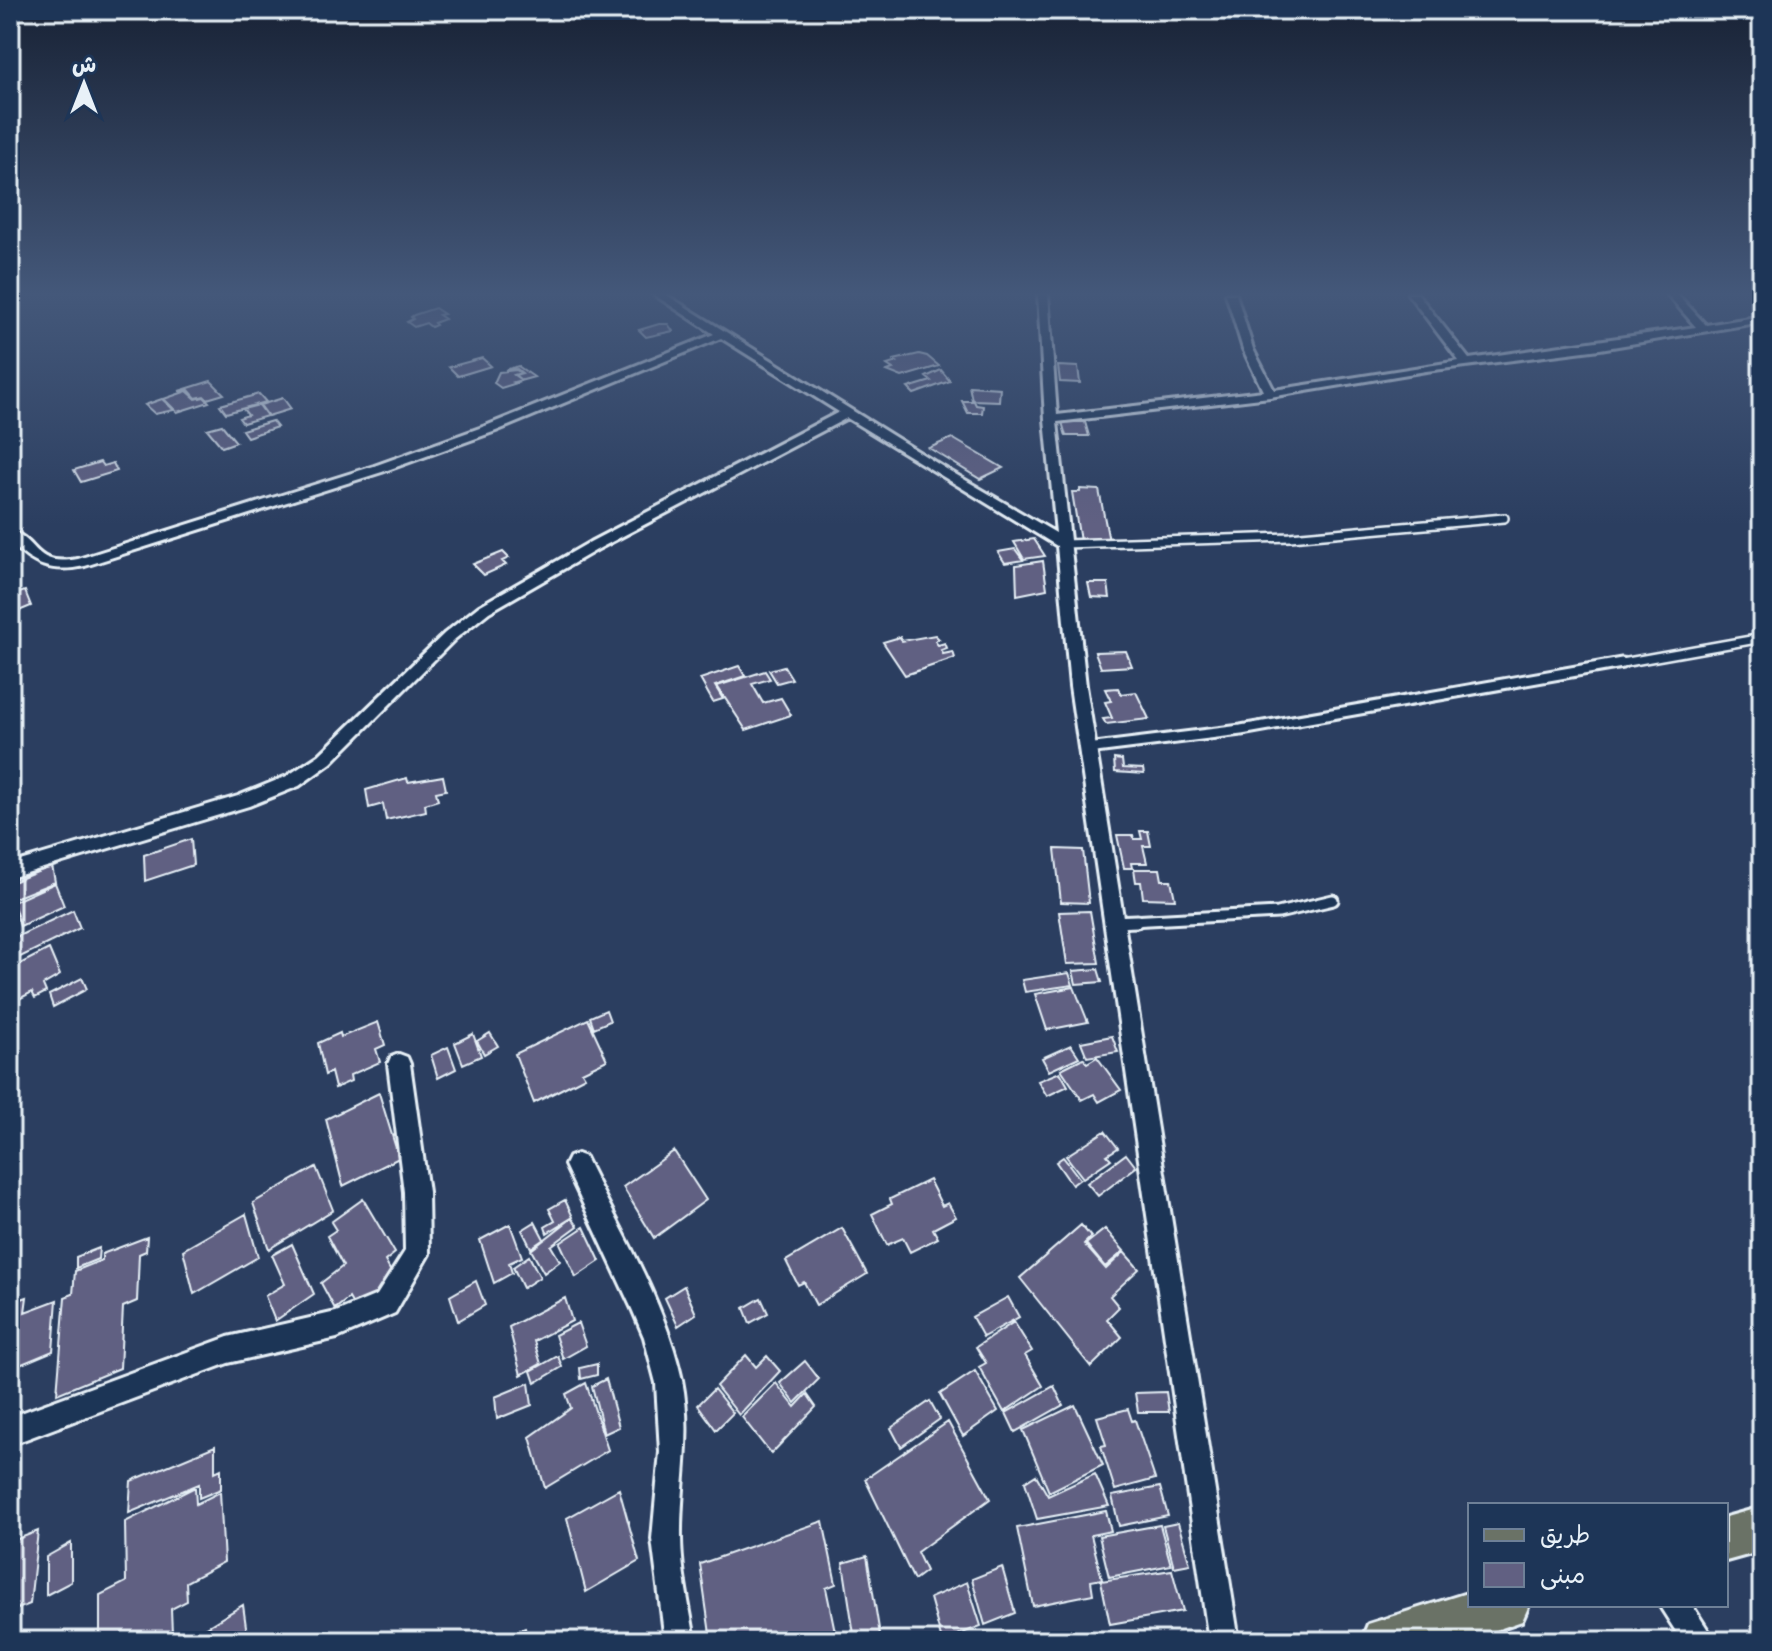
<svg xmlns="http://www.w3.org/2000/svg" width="1772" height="1651" viewBox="0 0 1772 1651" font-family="Sriracha,'Playpen Sans Arabic',sans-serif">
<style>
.building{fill:#616082;stroke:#e8f1f8;stroke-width:2}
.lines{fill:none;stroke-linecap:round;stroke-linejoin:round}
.service-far2-casing{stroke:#e8f1f8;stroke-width:12}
.service-far1-casing{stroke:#e8f1f8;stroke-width:15}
.service-casing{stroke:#e8f1f8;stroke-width:17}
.minor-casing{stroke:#e8f1f8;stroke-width:6}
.primary-casing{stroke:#e8f1f8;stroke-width:6}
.service-far2{stroke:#1d3557;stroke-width:7}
.service-far1{stroke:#1d3557;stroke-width:9}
.service{stroke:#1d3557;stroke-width:11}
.minor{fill:#1d3557;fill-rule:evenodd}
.primary{fill:#6a7266;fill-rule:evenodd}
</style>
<rect width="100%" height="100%" fill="#2b3e60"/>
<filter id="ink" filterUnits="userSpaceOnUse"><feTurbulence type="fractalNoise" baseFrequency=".0125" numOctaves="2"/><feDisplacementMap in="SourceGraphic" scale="16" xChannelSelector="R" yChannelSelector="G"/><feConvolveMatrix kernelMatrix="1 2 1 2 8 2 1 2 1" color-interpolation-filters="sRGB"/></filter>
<g filter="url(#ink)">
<path class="building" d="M 435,308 L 444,314 L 439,315 L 445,319 L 434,323 L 436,325 L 431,327 L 426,323 L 414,327 L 407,322 L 413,319 L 411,317 L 414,315 Z
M 659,324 L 668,324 L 673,331 L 646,337 L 639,330 Z
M 919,354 L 927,356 L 939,366 L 902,377 L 887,371 L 893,369 L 887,365 L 897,362 L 894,360 Z
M 482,358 L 491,366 L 458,376 L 449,367 Z
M 518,366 L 534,377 L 516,382 L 521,380 L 515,375 L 522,373 L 517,369 L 505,370 Z
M 1058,366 L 1078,367 L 1080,383 L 1060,382 Z
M 516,370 L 521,373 L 514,375 L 521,380 L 514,382 L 517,383 L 501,388 L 494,383 L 499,372 Z
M 941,370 L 950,381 L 914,394 L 908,388 L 931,381 L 926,377 Z
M 211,381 L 224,394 L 207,399 L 204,396 L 196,398 L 189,390 L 179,391 Z
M 969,386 L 1000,388 L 999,401 L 972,400 Z
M 187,391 L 196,399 L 204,397 L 209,402 L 177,412 L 164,399 Z
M 259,394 L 266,402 L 226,413 L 220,405 Z
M 283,398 L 291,409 L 268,416 L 260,405 Z
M 162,399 L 174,410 L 155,414 L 145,405 Z
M 962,401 L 974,401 L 976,405 L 983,406 L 982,413 L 968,413 Z
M 259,405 L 267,416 L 243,423 L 239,418 L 248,415 L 243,409 Z
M 272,421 L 277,427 L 247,437 L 242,430 Z
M 1062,422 L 1085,422 L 1089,436 L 1066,436 Z
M 222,425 L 236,442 L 222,447 L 207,429 Z
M 952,438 L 1003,468 L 980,479 L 929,448 Z
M 100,462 L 103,466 L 113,463 L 117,471 L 81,482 L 74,470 Z
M 1080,489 L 1099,490 L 1109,541 L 1080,541 L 1072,492 L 1080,492 Z
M 1034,539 L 1045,556 L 1024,559 L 1014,542 Z
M 1015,549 L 1023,560 L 1005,563 L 998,552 Z
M 503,552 L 509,558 L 502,561 L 506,565 L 484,575 L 473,564 Z
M 1043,561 L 1047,589 L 1017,595 L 1016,565 Z
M 1088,583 L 1108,583 L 1110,598 L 1091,597 Z
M 25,591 L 31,606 L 14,613 L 10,610 L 10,596 Z
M 935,635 L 939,639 L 935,641 L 938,645 L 945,643 L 947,648 L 941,650 L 943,654 L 953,652 L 955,658 L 905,675 L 883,642 L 900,637 L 902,641 Z
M 1126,651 L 1132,666 L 1101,668 L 1095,652 Z
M 739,666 L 745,676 L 715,686 L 723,699 L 713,702 L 700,679 Z
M 784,666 L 792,679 L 777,683 L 769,670 Z
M 765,671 L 770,679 L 752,684 L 763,703 L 781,698 L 791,715 L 746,730 L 717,686 Z
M 1118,688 L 1121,694 L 1136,692 L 1149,719 L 1106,724 L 1103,719 L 1112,718 L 1105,702 L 1111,701 L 1105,689 Z
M 1114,759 L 1122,760 L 1123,768 L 1143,769 L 1144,774 L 1115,772 Z
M 443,776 L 446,790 L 436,792 L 438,800 L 425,804 L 426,811 L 386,820 L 383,804 L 369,808 L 366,790 L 407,778 L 408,782 Z
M 1140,831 L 1148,831 L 1151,846 L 1143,846 L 1147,863 L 1131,863 L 1132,868 L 1124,868 L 1117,835 L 1133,835 L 1134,839 L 1142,839 Z
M 191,839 L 193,865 L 145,881 L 144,855 Z
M 1055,849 L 1083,850 L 1089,903 L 1061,902 Z
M 52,866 L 55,882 L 10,900 L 10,883 Z
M 1134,869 L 1160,869 L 1162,880 L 1171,880 L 1175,899 L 1143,898 L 1141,882 L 1136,882 Z
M 55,883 L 64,906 L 20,926 L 13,902 Z
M 73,910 L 80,928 L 10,962 L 10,940 Z
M 1090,911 L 1099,963 L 1067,964 L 1059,912 Z
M 49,949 L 60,975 L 43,985 L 46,992 L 35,998 L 32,992 L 17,1000 L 10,983 L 10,969 Z
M 1098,969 L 1102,982 L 1076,984 L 1073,971 Z
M 1069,973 L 1073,985 L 1025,992 L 1022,980 Z
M 82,978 L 87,989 L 53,1007 L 49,995 Z
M 1074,987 L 1088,1022 L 1047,1030 L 1035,994 Z
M 606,1010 L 610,1021 L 594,1028 L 590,1017 Z
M 588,1019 L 607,1060 L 582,1072 L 585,1077 L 534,1103 L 515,1054 Z
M 378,1022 L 385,1045 L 376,1049 L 380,1062 L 350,1075 L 351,1081 L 335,1088 L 331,1072 L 325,1075 L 318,1043 L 340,1033 L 341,1037 Z
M 490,1033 L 498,1046 L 484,1054 L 477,1041 Z
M 473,1034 L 481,1056 L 463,1064 L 455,1043 Z
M 1112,1036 L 1118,1052 L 1087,1057 L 1081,1042 Z
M 1071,1045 L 1079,1057 L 1049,1071 L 1042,1058 Z
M 448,1047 L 456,1069 L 438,1078 L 431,1055 Z
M 1097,1057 L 1121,1090 L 1099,1102 L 1094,1094 L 1082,1100 L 1061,1069 L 1083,1058 L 1087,1063 Z
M 1060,1072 L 1068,1086 L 1047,1096 L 1038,1081 Z
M 379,1093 L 399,1158 L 343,1186 L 326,1119 Z
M 1105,1131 L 1118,1148 L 1107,1155 L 1111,1159 L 1083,1178 L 1066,1156 Z
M 674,1151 L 706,1200 L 654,1238 L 623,1187 Z
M 1126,1154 L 1136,1167 L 1098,1196 L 1087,1183 Z
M 1063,1157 L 1080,1179 L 1072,1185 L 1056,1162 Z
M 316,1167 L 333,1210 L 269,1249 L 253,1203 Z
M 929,1180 L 942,1206 L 948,1203 L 956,1217 L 933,1229 L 938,1238 L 910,1252 L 903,1238 L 887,1245 L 872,1214 L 892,1204 L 890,1199 Z
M 363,1199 L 395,1253 L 385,1261 L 396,1281 L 357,1312 L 349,1298 L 335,1309 L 321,1283 L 343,1266 L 327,1236 L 336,1230 L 331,1222 Z
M 565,1200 L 573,1217 L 547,1233 L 545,1227 L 555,1221 L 549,1209 Z
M 246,1214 L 258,1257 L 194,1294 L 183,1250 Z
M 572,1218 L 578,1226 L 551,1246 L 560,1261 L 544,1273 L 531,1250 Z
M 535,1222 L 544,1239 L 531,1248 L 522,1230 Z
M 510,1224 L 522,1257 L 509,1263 L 512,1273 L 494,1283 L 480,1240 Z
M 1081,1225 L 1091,1237 L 1084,1244 L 1106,1269 L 1124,1252 L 1139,1269 L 1110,1296 L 1119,1307 L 1107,1319 L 1122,1337 L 1091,1367 L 1020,1278 Z
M 584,1227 L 600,1261 L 576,1277 L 560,1243 Z
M 842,1228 L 867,1274 L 816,1305 L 804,1282 L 798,1285 L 786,1261 Z
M 1105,1229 L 1124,1251 L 1105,1267 L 1086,1244 Z
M 147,1237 L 146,1251 L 139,1254 L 137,1301 L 123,1307 L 120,1368 L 57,1394 L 65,1297 L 73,1294 L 75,1271 L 102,1260 L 102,1254 Z
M 292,1244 L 314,1294 L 275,1321 L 265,1296 L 285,1284 L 272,1255 Z
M 99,1248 L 98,1259 L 76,1268 L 76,1257 Z
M 529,1256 L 540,1277 L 523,1288 L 513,1267 Z
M 476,1281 L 485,1305 L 458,1321 L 450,1296 Z
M 684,1286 L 696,1314 L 678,1326 L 665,1298 Z
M 27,1297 L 25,1312 L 57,1300 L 53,1351 L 10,1369 L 10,1303 Z
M 1008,1297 L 1019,1317 L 983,1337 L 972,1317 Z
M 565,1298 L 572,1321 L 534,1341 L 541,1364 L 521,1375 L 509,1327 Z
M 761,1298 L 768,1313 L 750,1323 L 744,1308 Z
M 1014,1322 L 1032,1351 L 1025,1355 L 1043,1386 L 1004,1412 L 979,1367 L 986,1363 L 976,1347 Z
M 578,1323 L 586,1346 L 563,1359 L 555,1335 Z
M 746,1355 L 756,1367 L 767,1356 L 780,1371 L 739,1415 L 716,1386 Z
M 558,1356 L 562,1367 L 535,1383 L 531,1371 Z
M 805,1361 L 819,1379 L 795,1403 L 780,1383 Z
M 597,1364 L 597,1375 L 581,1379 L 580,1368 Z
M 975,1371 L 998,1411 L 963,1436 L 940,1394 Z
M 606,1379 L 619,1427 L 604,1434 L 592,1386 Z
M 529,1383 L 532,1405 L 497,1419 L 495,1397 Z
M 586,1383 L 608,1450 L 545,1488 L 530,1437 L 571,1408 L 566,1394 Z
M 776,1383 L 795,1407 L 807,1394 L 816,1407 L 771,1454 L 742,1417 Z
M 1054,1386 L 1063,1405 L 1015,1432 L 1006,1413 Z
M 714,1389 L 733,1413 L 716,1430 L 698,1405 Z
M 1166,1392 L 1169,1412 L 1138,1412 L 1135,1393 Z
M 930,1401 L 940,1419 L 901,1447 L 891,1428 Z
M 1075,1405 L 1103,1465 L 1049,1492 L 1023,1430 Z
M 1128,1409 L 1132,1421 L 1135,1420 L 1155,1479 L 1115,1490 L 1101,1446 L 1106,1445 L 1097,1417 Z
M 948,1422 L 990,1499 L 917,1552 L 926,1571 L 914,1580 L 865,1479 Z
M 215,1446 L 215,1472 L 221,1469 L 221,1489 L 199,1498 L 199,1484 L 129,1513 L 131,1481 Z
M 1095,1474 L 1109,1506 L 1037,1519 L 1025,1482 L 1036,1475 L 1048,1496 Z
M 195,1487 L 196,1504 L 220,1492 L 224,1562 L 186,1582 L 187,1601 L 171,1609 L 172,1633 L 156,1641 L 100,1641 L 100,1595 L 126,1582 L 125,1522 Z
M 1160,1487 L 1168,1516 L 1119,1526 L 1112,1496 Z
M 619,1489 L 639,1561 L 586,1592 L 567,1518 Z
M 1106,1511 L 1111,1531 L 1091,1535 L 1102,1579 L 1091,1581 L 1093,1594 L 1033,1606 L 1017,1528 Z
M 823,1521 L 836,1584 L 826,1588 L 837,1641 L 711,1641 L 700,1564 Z
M 1178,1523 L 1190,1564 L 1174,1567 L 1163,1526 Z
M 1160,1525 L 1171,1565 L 1109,1577 L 1099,1536 Z
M 38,1531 L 30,1604 L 10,1612 L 10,1542 Z
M 71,1543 L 71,1582 L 46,1595 L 46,1557 Z
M 867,1556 L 881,1641 L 855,1641 L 843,1563 Z
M 1002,1567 L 1015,1613 L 985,1625 L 972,1579 Z
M 1172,1570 L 1183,1611 L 1110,1624 L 1101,1581 Z
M 967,1582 L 981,1626 L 942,1641 L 930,1598 Z
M 243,1605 L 248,1641 L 198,1641 L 197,1633 Z
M 525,1628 L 527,1641 L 489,1641 Z"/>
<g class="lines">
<g class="service-far2-casing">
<path id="service-far2" d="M 1064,544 L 1290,537 L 1504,518
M 1611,665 L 1762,638"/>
</g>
<g class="service-far1-casing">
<path id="service-far1" d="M 1087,749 L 1241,730 L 1622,663
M 1112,922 L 1278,913 L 1333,900"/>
</g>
<g class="service-casing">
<path id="service" d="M 1112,922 L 1137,921"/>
</g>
<g class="minor-casing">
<path id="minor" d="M 653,294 L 665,294 L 943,467 L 1056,533 L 1045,419 L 1038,294 L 1048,294 L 1057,415 L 1263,391 L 1243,349 L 1226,294 L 1236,294 L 1253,349 L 1274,390 L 1459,361 L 1408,294 L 1418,294 L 1469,359 L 1696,327 L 1667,294 L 1677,294 L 1706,325 L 1762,316 L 1762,322 L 1600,349 L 1426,371 L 1270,397 L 1057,422 L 1086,686 L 1239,1641 L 1209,1641 L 1070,686 L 1057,546 L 847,418 L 600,548 L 489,612 L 455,639 L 331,763 L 299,786 L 249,806 L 10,878 L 10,864 L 238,796 L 287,776 L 319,755 L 445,633 L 479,606 L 590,542 L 839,412 L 721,338 L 496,431 L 382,472 L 85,566 C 52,573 33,566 10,542 L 10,530 C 41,542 32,567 78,559 L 374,466 L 488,425 L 714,334 Z
M 399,1054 L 407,1057 L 410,1064 L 428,1192 L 429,1254 L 395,1313 L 337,1338 L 228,1363 L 10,1445 L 10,1417 L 228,1337 L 336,1312 L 377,1295 L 405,1251 L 404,1192 L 388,1064 L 391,1057 Z
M 577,1154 L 585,1157 C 620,1229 665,1302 682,1380 C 693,1435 680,1485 681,1538 C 681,1572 690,1608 695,1641 L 665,1641 L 652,1539 L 660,1452 L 656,1383 L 644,1337 L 633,1311 L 565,1165 L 569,1157 Z
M 1659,1605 L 1692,1605 L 1715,1641 L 1682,1641 Z"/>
</g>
<g class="primary-casing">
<path id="primary" d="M 1762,1507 L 1762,1551 L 1726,1561 L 1726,1517 Z
M 1470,1592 L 1470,1605 L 1529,1605 L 1522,1621 L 1464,1641 L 1361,1641 L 1368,1624 Z"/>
</g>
<use href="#service-far2" class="service-far2"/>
<use href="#service-far1" class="service-far1"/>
<use href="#service" class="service"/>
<use href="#minor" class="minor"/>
<use href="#primary" class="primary"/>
</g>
</g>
<linearGradient id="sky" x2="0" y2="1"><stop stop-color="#182235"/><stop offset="0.56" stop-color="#44587a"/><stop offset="1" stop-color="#44587a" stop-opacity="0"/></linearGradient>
<rect width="1772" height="525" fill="url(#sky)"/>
<rect width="1772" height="1651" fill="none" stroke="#1d3557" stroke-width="40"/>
<rect x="20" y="20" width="1732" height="1611" fill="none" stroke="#e8f1f8" stroke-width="3" filter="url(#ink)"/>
<rect x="1468" y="1503" width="260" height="104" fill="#1d3557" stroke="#6e8097" stroke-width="2"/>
<rect x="1484" y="1529" width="40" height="12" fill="#6a7266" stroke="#6e8097" stroke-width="2"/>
<text x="1540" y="1543" font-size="24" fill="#e8f1f8">طريق</text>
<rect x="1484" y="1563" width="40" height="24" fill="#616082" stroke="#6e8097" stroke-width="2"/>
<text x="1540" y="1583" font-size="24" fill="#e8f1f8">مبنى</text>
<g transform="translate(84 84)" stroke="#1d3557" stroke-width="6" paint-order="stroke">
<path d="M0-6L14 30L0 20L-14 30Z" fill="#e8f1f8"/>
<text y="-12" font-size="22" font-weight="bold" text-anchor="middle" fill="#e8f1f8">ش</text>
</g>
</svg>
